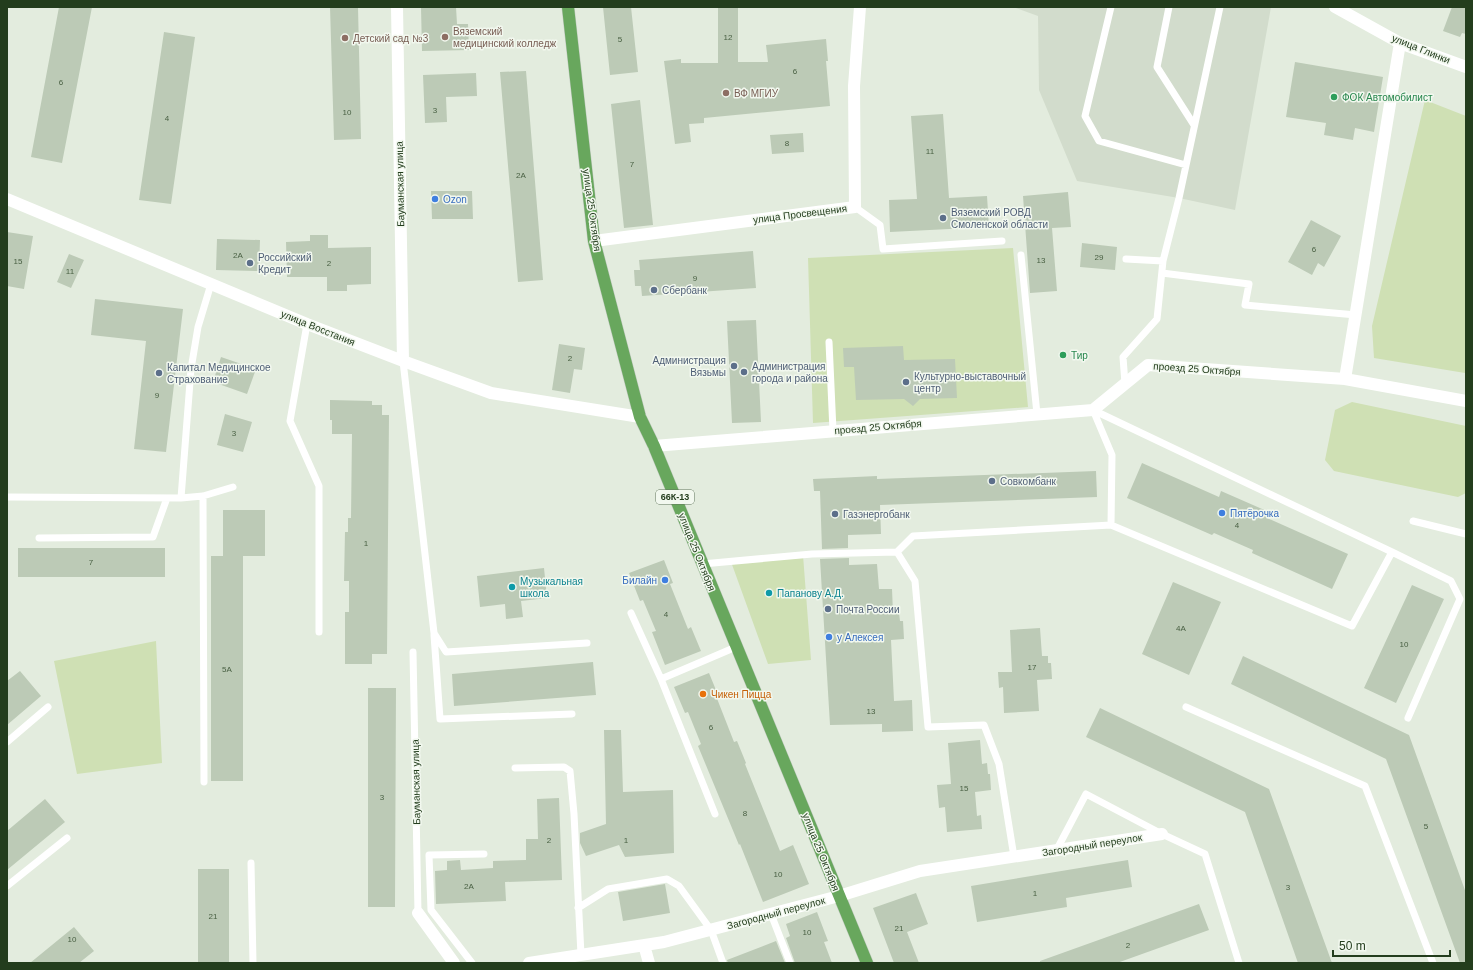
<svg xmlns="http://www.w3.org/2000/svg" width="1473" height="970" viewBox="0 0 1473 970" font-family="Helvetica,sans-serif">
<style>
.built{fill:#d2dccc}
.green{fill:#cfe0b4}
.building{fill:#bccab6}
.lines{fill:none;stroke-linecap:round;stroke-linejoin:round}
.primary-casing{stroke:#c1c9c0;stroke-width:13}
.service{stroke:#fff;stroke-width:7}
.minor{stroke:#fff;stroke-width:12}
.primary{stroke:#68a75d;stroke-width:12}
.education-dot{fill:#8d6e63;stroke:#f2f8ef;stroke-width:1.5}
.leisure-dot{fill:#2e9e5b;stroke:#f2f8ef;stroke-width:1.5}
.shop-dot{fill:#3f7fe0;stroke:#f2f8ef;stroke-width:1.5}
.service-dot{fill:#5c6f8a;stroke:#f2f8ef;stroke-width:1.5}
.culture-dot{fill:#0f9aa8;stroke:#f2f8ef;stroke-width:1.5}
.food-dot{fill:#e8710a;stroke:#f2f8ef;stroke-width:1.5}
.labels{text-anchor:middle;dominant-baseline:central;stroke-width:3;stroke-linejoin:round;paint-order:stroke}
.number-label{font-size:8px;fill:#496043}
.shield{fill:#f2f8ef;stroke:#61755c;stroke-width:1}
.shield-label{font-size:9px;font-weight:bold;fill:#233d1d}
.education-label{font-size:10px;fill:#785e54;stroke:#f2f8ef;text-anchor:start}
.street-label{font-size:10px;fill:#233d1d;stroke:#f2f8ef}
.leisure-label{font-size:10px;fill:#27864d;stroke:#f2f8ef;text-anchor:start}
.shop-label{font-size:10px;fill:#366cbe;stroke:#f2f8ef;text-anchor:start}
.service-label{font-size:10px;fill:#4e5e75;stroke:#f2f8ef;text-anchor:start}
.culture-label{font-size:10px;fill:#0d838f;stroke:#f2f8ef;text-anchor:start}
.food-label{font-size:10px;fill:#c56008;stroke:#f2f8ef;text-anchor:start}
</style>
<rect width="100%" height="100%" fill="#e3ecde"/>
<path class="built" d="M 1013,7 L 1271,7 L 1235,210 L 1179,198 L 1077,181 L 1039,90 L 1038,16 Z"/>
<path class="green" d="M 1425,100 L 1466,116 L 1466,372 L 1465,373 L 1374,358 L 1372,326 Z
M 1013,248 L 1028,407 L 813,423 L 808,258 Z
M 1352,402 L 1466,426 L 1466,493 L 1458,497 L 1334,471 L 1325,460 L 1335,410 Z
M 803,555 L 811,660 L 768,664 L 730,559 Z
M 156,641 L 162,763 L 77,774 L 54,661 Z"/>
<path class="building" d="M 59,7 L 92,7 L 62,163 L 31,157 Z
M 330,7 L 358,7 L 361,139 L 334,140 Z
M 421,7 L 456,7 L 457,24 L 468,24 L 469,50 L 422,51 Z
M 603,7 L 631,7 L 638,72 L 610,75 Z
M 718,7 L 738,7 L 738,62 L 768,62 L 766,45 L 826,39 L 828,61 L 826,61 L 830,106 L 704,118 L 704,123 L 689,124 L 691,142 L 675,144 L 664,61 L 681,59 L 681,63 L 718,63 Z
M 1452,7 L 1466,7 L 1466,34 L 1462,33 L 1460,37 L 1443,31 Z
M 164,32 L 195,37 L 171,204 L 139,200 Z
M 1295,62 L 1383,77 L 1374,132 L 1355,128 L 1353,140 L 1324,135 L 1326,123 L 1286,117 Z
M 526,71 L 543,280 L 518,282 L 500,72 Z
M 476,73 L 477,96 L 446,97 L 447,122 L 425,123 L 423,75 Z
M 640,100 L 653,225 L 624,228 L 611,104 Z
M 943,114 L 949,198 L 987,196 L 989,227 L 890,232 L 889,200 L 917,199 L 911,116 Z
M 803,133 L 804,152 L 772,154 L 770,135 Z
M 431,191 L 472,191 L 473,219 L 432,219 Z
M 1068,192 L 1071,227 L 1052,228 L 1057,291 L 1030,293 L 1023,196 Z
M 1311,220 L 1341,236 L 1324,267 L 1318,263 L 1312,275 L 1288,262 Z
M 7,232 L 33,236 L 24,289 L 7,286 Z
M 310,235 L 328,235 L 328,248 L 371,247 L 371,284 L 347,285 L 347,291 L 327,291 L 327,277 L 287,277 L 286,242 L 310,241 Z
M 217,239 L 260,240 L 259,271 L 216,270 Z
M 1082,243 L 1117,247 L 1115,270 L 1080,267 Z
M 753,251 L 756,288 L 642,296 L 641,286 L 635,286 L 634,270 L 640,270 L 639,260 Z
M 69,254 L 84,260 L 71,288 L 57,282 Z
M 95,299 L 183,309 L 166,452 L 134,449 L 146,341 L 91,335 Z
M 756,320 L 761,422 L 732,423 L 727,321 Z
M 559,344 L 585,348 L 582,370 L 574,369 L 570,393 L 552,390 Z
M 903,346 L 904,360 L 955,359 L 957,398 L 920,399 L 913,406 L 904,399 L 856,400 L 854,367 L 844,367 L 843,348 Z
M 221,357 L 256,369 L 247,394 L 213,382 Z
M 330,400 L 372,401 L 372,405 L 382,405 L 382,415 L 389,415 L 387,654 L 372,654 L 372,664 L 345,664 L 345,612 L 349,612 L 349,581 L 344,581 L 345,532 L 348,532 L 348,518 L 351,518 L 352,434 L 332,434 L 332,420 L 330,420 Z
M 225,414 L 252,422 L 243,452 L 217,445 Z
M 1142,463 L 1219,497 L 1221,491 L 1269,512 L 1267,518 L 1348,554 L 1332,589 L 1252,553 L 1253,550 L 1214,533 L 1212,535 L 1127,498 Z
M 1096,471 L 1097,497 L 880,505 L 881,534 L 848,535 L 848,548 L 822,549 L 820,491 L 814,491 L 813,479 L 877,476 L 877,479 Z
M 223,510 L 265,510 L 265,556 L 243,556 L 243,781 L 211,781 L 211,556 L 223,556 Z
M 18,548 L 165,548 L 165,577 L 18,577 Z
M 849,558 L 849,565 L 877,564 L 879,589 L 892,589 L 893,613 L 899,613 L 900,621 L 903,621 L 904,639 L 891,640 L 894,701 L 912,700 L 913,731 L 882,732 L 882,724 L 830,725 L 820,559 Z
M 664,560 L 673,583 L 670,584 L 688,629 L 691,627 L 701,651 L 665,665 L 652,632 L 656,631 L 643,600 L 640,601 L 629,573 Z
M 544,568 L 547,598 L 521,601 L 523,617 L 506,619 L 505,604 L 480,607 L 477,576 Z
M 1173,582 L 1221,602 L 1189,675 L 1142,654 Z
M 1412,585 L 1444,599 L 1396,703 L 1364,688 Z
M 1040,628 L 1042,656 L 1048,656 L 1048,663 L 1051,663 L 1052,679 L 1037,680 L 1039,711 L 1004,713 L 1003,687 L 999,688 L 998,672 L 1012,672 L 1010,630 Z
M 1243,656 L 1409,735 L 1466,893 L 1466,963 L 1460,963 L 1386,759 L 1231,684 Z
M 593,662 L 596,695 L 454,706 L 452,674 Z
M 20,671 L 41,696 L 7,725 L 7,681 Z
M 709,673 L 718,695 L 716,696 L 734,742 L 737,741 L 746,763 L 745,764 L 780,851 L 793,845 L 809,884 L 763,902 L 740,844 L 739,845 L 698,746 L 701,744 L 688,712 L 685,713 L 674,687 Z
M 368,688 L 396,688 L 395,907 L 368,907 Z
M 1100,708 L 1269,789 L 1332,963 L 1298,963 L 1245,812 L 1086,737 Z
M 604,730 L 621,730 L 623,792 L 673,790 L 674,853 L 625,857 L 619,845 L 586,856 L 580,843 L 580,833 L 606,824 Z
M 980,740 L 982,764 L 987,763 L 988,774 L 990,774 L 991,790 L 975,792 L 977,816 L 981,815 L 982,829 L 947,832 L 945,807 L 939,808 L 937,785 L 951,784 L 948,743 Z
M 559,798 L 562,880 L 505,882 L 506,901 L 436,904 L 435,871 L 447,870 L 447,861 L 460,860 L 461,870 L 493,868 L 493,861 L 526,860 L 526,839 L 538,839 L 537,799 Z
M 45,799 L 65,822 L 7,870 L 7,831 Z
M 1128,860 L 1132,887 L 1066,898 L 1067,907 L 977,922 L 971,886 Z
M 198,869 L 229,869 L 229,963 L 198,963 Z
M 665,884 L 670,913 L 623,921 L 618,892 Z
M 916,893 L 928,924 L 907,932 L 919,963 L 894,963 L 873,908 Z
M 1199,904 L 1209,930 L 1117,963 L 1040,963 L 1040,961 Z
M 817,912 L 828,941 L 824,942 L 832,963 L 795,963 L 786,938 L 790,936 L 786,924 Z
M 74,927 L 94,951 L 79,963 L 30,963 Z
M 776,941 L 785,963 L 728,963 L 727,960 Z"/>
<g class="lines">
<g class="primary-casing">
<path id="primary" d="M 568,7 L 594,241 L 640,417 L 654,446 L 867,963"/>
</g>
<path class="service" d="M 1111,7 L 1085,116 L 1099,141 L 1186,165
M 1169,7 L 1157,67 L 1194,125
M 855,207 L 880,225 L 883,249 L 1002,241
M 1021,255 L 1037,414
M 1163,261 L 1179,198 L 1220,7
M 1162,273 L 1249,284 L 1245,305 L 1356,315
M 307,324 L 290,421 L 319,486 L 319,632
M 829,342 L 833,431
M 403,361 L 434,633 L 446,652 L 587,643
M 1125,384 L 1123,357 L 1157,319 L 1163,261 L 1126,259
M 1093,410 L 1392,552
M 1093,410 L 1112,455 L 1111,525
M 203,496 L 204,782
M 7,497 L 181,498 L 203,496 L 233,487
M 181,498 L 191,369 L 198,327 L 211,284
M 1413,521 L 1466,534
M 39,538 L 153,537 L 167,498
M 897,552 L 915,581 L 928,727 L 984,725 L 999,764 L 1014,857
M 702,564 L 812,554 L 897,552 L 913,536 L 1111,525 L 1352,626 L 1392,552 L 1451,581 L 1460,599 L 1408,718
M 631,613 L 661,679
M 434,635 L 440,719 L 572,714
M 413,652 L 418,913
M 1186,707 L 1365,786 L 1433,963
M 7,742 L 48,707
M 515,768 L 564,767 L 570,771 L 574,814 L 581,955
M 715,814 L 661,679 L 736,647
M 1056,851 L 1086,794 L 1162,834 L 1205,854 L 1239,963
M 251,863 L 253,963
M 7,886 L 67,838
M 578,908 L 608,889 L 667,879 L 679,886 L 711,930 L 723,963
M 771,914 L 790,963
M 472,963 L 431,910 L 429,855 L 484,854"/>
<path class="minor" d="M 397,7 L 403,361
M 1335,7 L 1400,43 L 1466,67
M 7,199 L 307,324 L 403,361 L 491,393 L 640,417
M 594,241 L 855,207 L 854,86 L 860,7
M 1345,379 L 1466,401
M 654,446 L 1093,410 L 1148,365 L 1345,379 L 1400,43
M 418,913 L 454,963
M 644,945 L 649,963
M 529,963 L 664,942 L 839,896 L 920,871 L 1162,834"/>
<use href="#primary" class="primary"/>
</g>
<g class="education-dot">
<circle cx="445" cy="37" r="4"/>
<circle cx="345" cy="38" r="4"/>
<circle cx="726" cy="93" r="4"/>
</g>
<g class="leisure-dot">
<circle cx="1334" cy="97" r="4"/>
<circle cx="1063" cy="355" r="4"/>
</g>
<g class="shop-dot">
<circle cx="435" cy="199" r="4"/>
<circle cx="1222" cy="513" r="4"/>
<circle cx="665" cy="580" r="4"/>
<circle cx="829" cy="637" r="4"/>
</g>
<g class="service-dot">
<circle cx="943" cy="218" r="4"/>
<circle cx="250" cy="263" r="4"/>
<circle cx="654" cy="290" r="4"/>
<circle cx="734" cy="366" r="4"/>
<circle cx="744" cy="372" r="4"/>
<circle cx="159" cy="373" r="4"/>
<circle cx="906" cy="382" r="4"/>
<circle cx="992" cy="481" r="4"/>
<circle cx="835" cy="514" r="4"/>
<circle cx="828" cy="609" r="4"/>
</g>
<g class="culture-dot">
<circle cx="512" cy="587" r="4"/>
<circle cx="769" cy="593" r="4"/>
</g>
<circle class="food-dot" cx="703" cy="694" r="4"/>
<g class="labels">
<g class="number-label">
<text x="728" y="37">12</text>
<text x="620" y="39">5</text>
<text x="795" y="71">6</text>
<text x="61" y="82">6</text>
<text x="435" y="110">3</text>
<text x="347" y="112">10</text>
<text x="167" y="118">4</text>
<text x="787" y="143">8</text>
<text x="930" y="151">11</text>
<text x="632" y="164">7</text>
<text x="521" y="175">2А</text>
<text x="1314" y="249">6</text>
<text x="238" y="255">2А</text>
<text x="1099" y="257">29</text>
<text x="1041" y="260">13</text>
<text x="18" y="261">15</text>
<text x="329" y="263">2</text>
<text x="70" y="271">11</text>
<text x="695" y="278">9</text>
<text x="570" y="358">2</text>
<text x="157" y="395">9</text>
<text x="234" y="433">3</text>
<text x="1237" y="525">4</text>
<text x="366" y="543">1</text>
<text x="91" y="562">7</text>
<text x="666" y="614">4</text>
<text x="1181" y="628">4А</text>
<text x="1404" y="644">10</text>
<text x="1032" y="667">17</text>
<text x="227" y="669">5А</text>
<text x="871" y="711">13</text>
<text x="711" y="727">6</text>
<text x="964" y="788">15</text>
<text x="382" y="797">3</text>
<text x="745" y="813">8</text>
<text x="1426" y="826">5</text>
<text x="549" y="840">2</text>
<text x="626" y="840">1</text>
<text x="778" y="874">10</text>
<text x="469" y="886">2А</text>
<text x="1288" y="887">3</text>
<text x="1035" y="893">1</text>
<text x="213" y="916">21</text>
<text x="899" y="928">21</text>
<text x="807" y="932">10</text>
<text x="72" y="939">10</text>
<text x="1128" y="945">2</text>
</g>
<rect class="shield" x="656" y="490" width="38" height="14" rx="3"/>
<g class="shield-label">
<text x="675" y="497">66К-13</text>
</g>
<g class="education-label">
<text x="453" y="31">Вяземский<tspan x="453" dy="12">медицинский колледж</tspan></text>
<text x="353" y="38">Детский сад №3</text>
<text x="734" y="93">ВФ МГИУ</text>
</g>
<g class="street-label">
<text transform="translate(1421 49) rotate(22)">улица Глинки</text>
<text transform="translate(400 184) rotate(-91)">Бауманская улица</text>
<text transform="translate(592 210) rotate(82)">улица 25 Октября</text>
<text transform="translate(800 214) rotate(-7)">улица Просвещения</text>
<text transform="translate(318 328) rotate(22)">улица Восстания</text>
<text transform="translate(1197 369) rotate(4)">проезд 25 Октября</text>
<text transform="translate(878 427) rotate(-5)">проезд 25 Октября</text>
<text transform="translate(697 552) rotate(68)">улица 25 Октября</text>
<text transform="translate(416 782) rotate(-91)">Бауманская улица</text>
<text transform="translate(1092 845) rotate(-9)">Загородный переулок</text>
<text transform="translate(821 852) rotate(68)">улица 25 Октября</text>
<text transform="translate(776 913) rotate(-15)">Загородный переулок</text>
</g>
<g class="leisure-label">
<text x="1342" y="97">ФОК Автомобилист</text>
<text x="1071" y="355">Тир</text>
</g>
<g class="shop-label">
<text x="443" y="199">Ozon</text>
<text x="1230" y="513">Пятёрочка</text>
<text x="657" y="580" text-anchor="end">Билайн</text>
<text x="837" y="637">у Алексея</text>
</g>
<g class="service-label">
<text x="951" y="212">Вяземский РОВД<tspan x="951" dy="12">Смоленской области</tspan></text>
<text x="258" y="257">Российский<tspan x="258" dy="12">Кредит</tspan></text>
<text x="662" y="290">Сбербанк</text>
<text x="726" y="360" text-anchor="end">Администрация<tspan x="726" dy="12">Вязьмы</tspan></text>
<text x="752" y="366">Администрация<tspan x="752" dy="12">города и района</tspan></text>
<text x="167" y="367">Капитал Медицинское<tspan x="167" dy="12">Страхование</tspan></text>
<text x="914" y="376">Культурно-выставочный<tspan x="914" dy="12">центр</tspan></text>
<text x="1000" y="481">Совкомбанк</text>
<text x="843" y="514">Газэнергобанк</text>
<text x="836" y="609">Почта России</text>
</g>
<g class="culture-label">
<text x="520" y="581">Музыкальная<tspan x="520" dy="12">школа</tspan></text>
<text x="777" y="593">Папанову А.Д.</text>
</g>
<g class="food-label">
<text x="711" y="694">Чикен Пицца</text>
</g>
</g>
<rect width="1473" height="970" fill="none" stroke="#233d1d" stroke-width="16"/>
<path d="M1333 950v6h117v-6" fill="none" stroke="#233d1d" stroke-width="2"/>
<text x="1339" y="950" font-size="12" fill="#233d1d" stroke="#f2f8ef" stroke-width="3" paint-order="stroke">50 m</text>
</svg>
